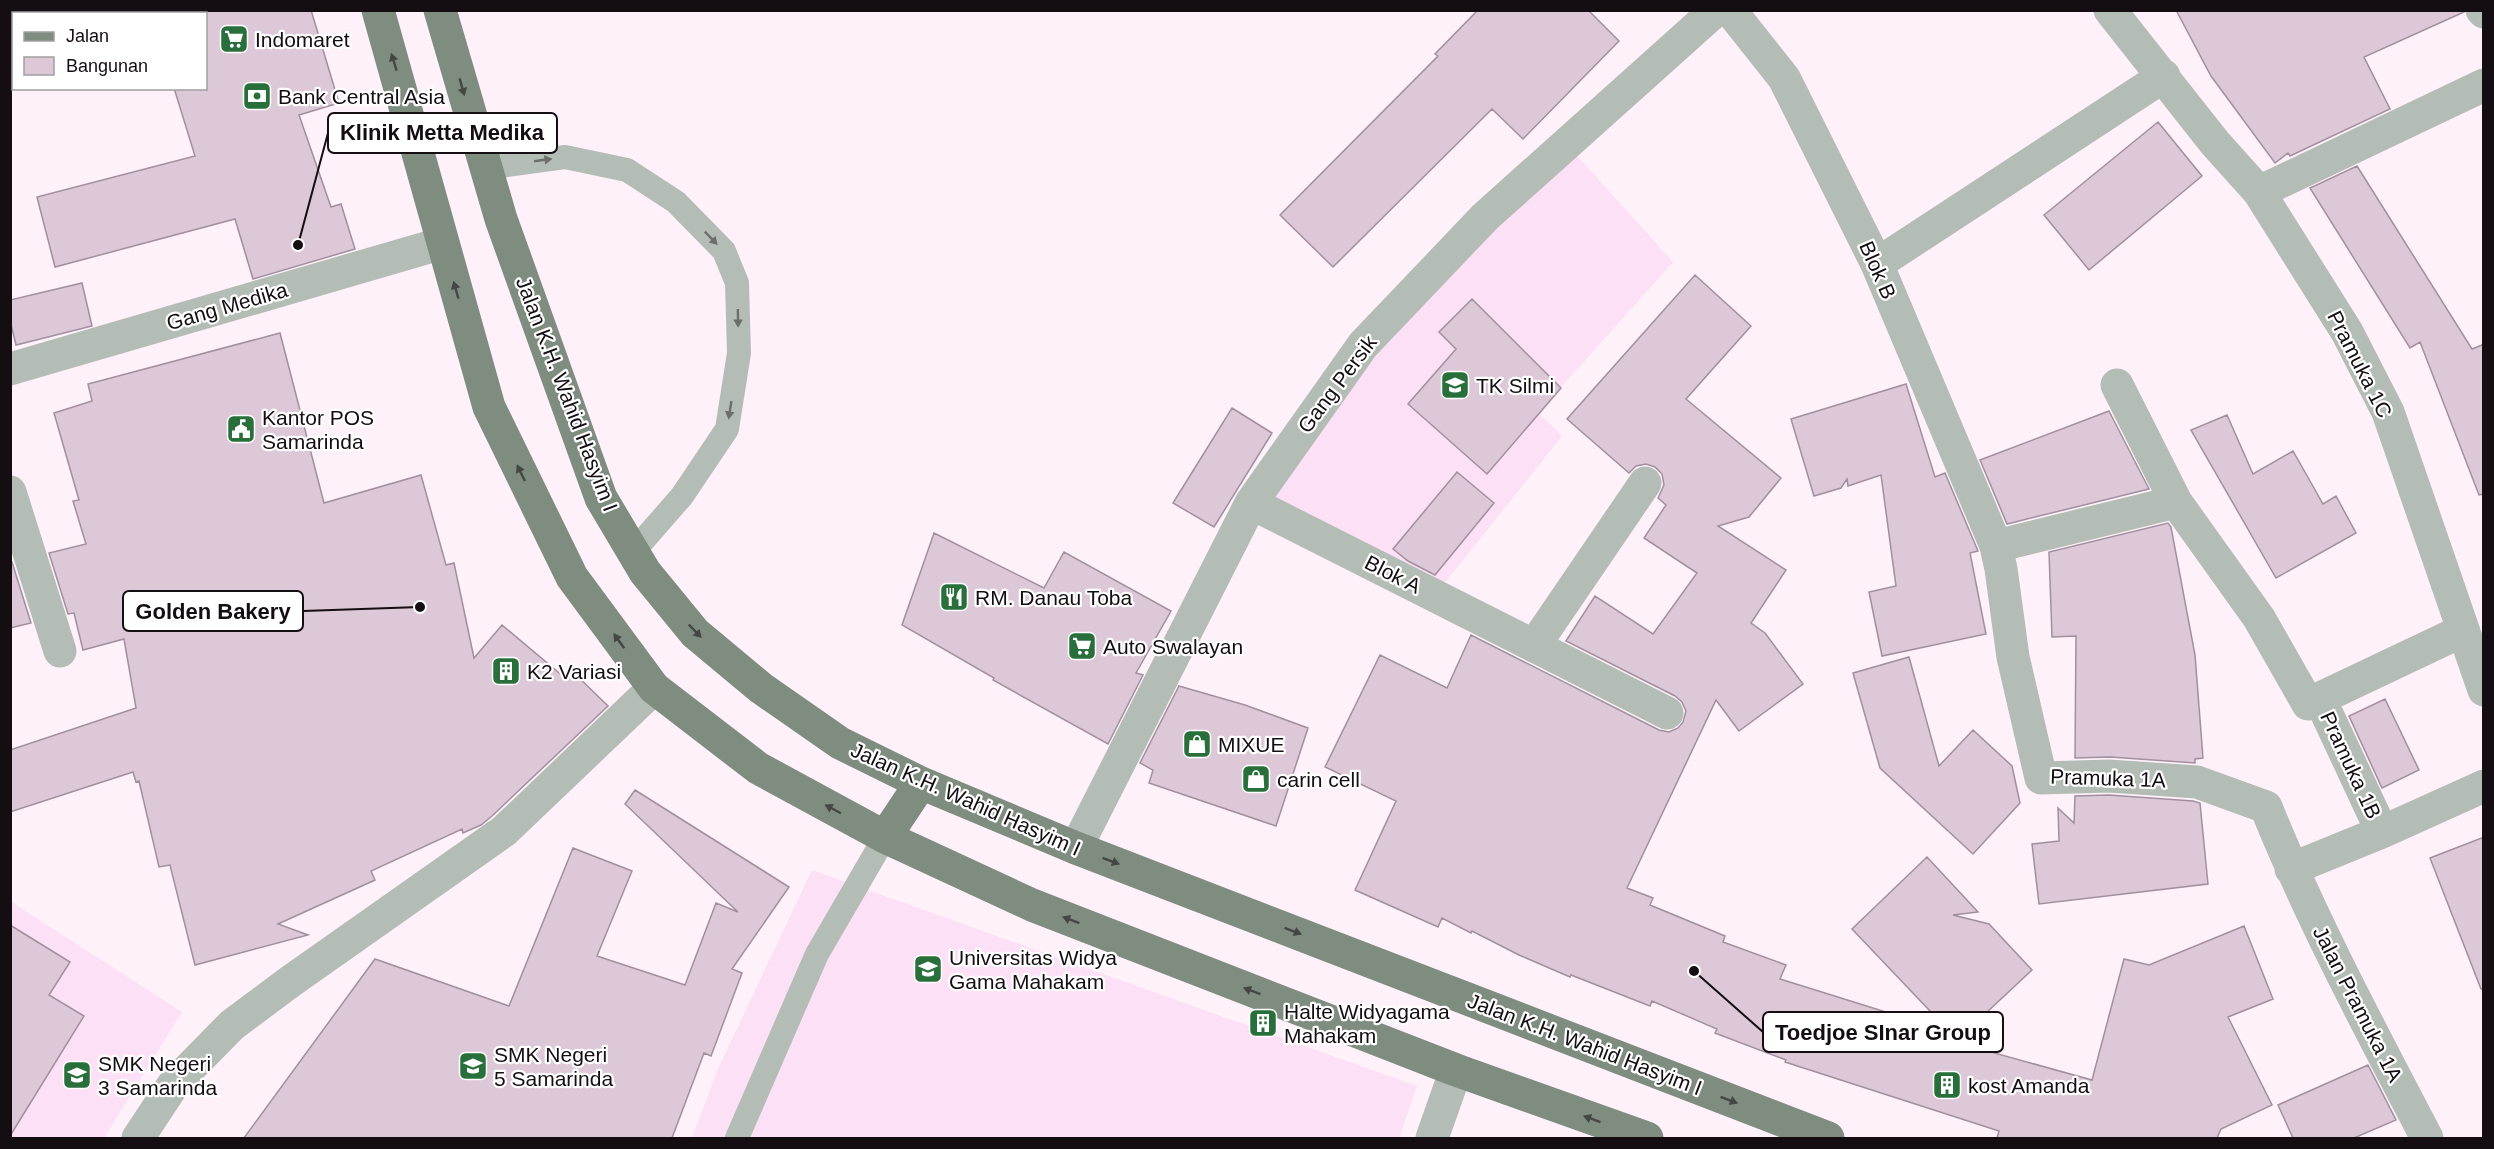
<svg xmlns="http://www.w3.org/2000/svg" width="2494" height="1149" viewBox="0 0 2494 1149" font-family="Arial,sans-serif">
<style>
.built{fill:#fce0f5}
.building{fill:#dcc8d7;stroke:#a28f9e;stroke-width:1.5}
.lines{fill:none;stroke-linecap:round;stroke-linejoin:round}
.lane{stroke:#b4bdb5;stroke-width:24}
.street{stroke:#b4bdb5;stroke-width:33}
.primary{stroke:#7e8d80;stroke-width:33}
.oneway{fill:#444744}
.oneway2{fill:#6c6e6c}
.labels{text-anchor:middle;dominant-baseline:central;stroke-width:4.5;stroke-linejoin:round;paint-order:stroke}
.poi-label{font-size:21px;fill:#140d12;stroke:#fff;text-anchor:start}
.street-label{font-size:21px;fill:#140d12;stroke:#fff}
.leader{fill:none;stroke:#140d12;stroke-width:2}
.callout-dot{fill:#140d12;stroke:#fff;stroke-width:2}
.callout{fill:#fff;stroke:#140d12;stroke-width:2}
.callout-label{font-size:22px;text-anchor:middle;font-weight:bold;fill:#140d12}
</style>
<rect width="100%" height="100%" fill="#fef1fa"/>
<path class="built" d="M 1571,149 L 1673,262 L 1538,413 L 1562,436 L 1440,589 L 1265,500 L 1367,357 Z
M 812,870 L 1417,1086 L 1399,1138 L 692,1138 L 718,1069 Z
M 10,901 L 182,1012 L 104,1138 L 11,1138 Z"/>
<path class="building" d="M 206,10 L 311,10 L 339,103 L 299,115 L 331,207 L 341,204 L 355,249 L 253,279 L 235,219 L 55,267 L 37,197 L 195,156 L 174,88 L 206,88 Z
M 1478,10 L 1588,10 L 1619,41 L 1523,139 L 1492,109 L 1333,267 L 1280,215 L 1438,56 L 1435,54 Z
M 2176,10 L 2464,10 L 2464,12 L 2364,57 L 2390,109 L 2290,156 L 2288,153 L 2275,163 L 2211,76 Z
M 2158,122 L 2202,176 L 2089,270 L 2044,215 Z
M 2357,166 L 2472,349 L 2484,344 L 2484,494 L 2479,495 L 2420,342 L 2410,348 L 2310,188 Z
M 1695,275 L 1751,326 L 1686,399 L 1781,478 L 1749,517 L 1718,526 L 1786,570 L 1751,623 L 1765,633 L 1803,684 L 1739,731 L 1716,700 L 1627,888 L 1653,898 L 1650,905 L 1725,936 L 1723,942 L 1786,965 L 1780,979 L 1950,1032 L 1852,929 L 1927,857 L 1978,912 L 1953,915 L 1989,924 L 2032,970 L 1955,1042 L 2092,1080 L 2124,959 L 2149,965 L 2244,926 L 2273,999 L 2228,1017 L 2272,1105 L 2221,1129 L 2217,1138 L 1997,1138 L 1999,1131 L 1785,1062 L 1786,1060 L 1715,1033 L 1717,1029 L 1652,1001 L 1650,1006 L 1571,975 L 1570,977 L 1519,955 L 1472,931 L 1471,933 L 1442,918 L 1438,927 L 1355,890 L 1396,801 L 1325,767 L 1380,655 L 1447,688 L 1471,635 L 1659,730 L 1669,732 L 1678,728 L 1683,722 L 1686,711 L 1682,702 L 1675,696 L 1566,641 L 1595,596 L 1653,634 L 1697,573 L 1644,538 L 1666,505 L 1658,498 L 1664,485 L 1662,474 L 1655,467 L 1646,464 L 1636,466 L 1629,473 L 1567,419 Z
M 82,283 L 92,326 L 16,345 L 10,320 L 10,300 Z
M 1472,299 L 1561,388 L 1487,474 L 1408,404 L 1456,349 L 1439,332 Z
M 280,333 L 324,503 L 421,475 L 446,565 L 454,563 L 474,658 L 502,625 L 564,677 L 571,670 L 608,706 L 492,816 L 481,825 L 463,833 L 462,829 L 371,871 L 375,880 L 278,924 L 308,935 L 195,965 L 170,865 L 159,867 L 139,781 L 136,782 L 133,772 L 10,812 L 10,750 L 136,708 L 124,639 L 83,650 L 74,613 L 68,614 L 49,553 L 86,544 L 73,501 L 79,500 L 54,413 L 92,401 L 88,384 Z
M 1906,384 L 1935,477 L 1945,473 L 1978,551 L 1970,553 L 1986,634 L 1882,656 L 1869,592 L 1896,586 L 1881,475 L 1848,486 L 1847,479 L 1841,488 L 1814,496 L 1791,419 Z
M 1232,408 L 1272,433 L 1214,527 L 1173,503 Z
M 2109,411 L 2149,489 L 2007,524 L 1980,460 Z
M 2227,415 L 2253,474 L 2293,451 L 2323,504 L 2336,496 L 2356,533 L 2276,578 L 2191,430 Z
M 1457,472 L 1494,503 L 1435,575 L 1408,561 L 1393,549 Z
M 2168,523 L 2171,527 L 2195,655 L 2203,758 L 2195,759 L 2195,763 L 2110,757 L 2075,758 L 2076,636 L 2052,637 L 2049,552 Z
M 934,533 L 1044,588 L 1064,552 L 1171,611 L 1136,673 L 1143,675 L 1108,744 L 993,680 L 994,678 L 902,625 Z
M 12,562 L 31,623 L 10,628 L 10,563 Z
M 1909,657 L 1939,766 L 1973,730 L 2012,766 L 2020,803 L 1973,854 L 1880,768 L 1853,673 Z
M 1179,686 L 1245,705 L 1308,728 L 1276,826 L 1149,783 L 1153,770 L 1140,763 Z
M 2385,699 L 2419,770 L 2382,788 L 2349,716 Z
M 635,790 L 789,887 L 732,969 L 742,973 L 711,1056 L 704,1053 L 672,1138 L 244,1138 L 375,959 L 509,1006 L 573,848 L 632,871 L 597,956 L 685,985 L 716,903 L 738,912 L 625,804 Z
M 2109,795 L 2193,801 L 2200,803 L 2208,884 L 2039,904 L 2032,844 L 2059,841 L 2058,808 L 2074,823 L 2075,796 Z
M 2484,837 L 2484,989 L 2481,989 L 2430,858 Z
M 10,925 L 70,962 L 49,995 L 84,1016 L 10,1136 Z
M 2368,1065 L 2396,1120 L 2354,1138 L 2293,1138 L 2278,1105 Z"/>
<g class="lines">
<path class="lane" d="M 485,168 L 565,157 L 627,170 L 676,202 L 724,251 L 737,283 L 739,353 L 727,429 L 682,496 L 633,552
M 737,1138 L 817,954 L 885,837"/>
<path class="street" d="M 1730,10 L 1784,78 L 1877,264 L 1996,546 L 2001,569 L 2013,657 L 2041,778 L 2109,776 L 2197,782 L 2266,807 C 2312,921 2370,1029 2427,1138
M 2110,10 L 2215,143 L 2259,192 L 2347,332 L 2388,412 L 2484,690
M 2482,10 L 2484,12
M 2259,192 L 2484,85
M 1877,264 L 2164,76
M 10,369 L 443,243
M 2117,385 L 2176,502 L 2259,618 L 2308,704 L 2462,631
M 10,492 L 60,651
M 1251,503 L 1667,713
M 1996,546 L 2176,502
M 1534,646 L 1645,483
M 2320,699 L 2382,832
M 1076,848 L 1251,503 L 1363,345 L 1485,217 L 1716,10
M 2291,869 L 2382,832 L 2484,786
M 138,1138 L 173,1085 L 232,1025 L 291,981 L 504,831 L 654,688
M 1432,1138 L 1456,1070"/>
<path class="primary" d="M 378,10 L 489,407 L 572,577 L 654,688 L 758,768 L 885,837 L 1032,905 L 1456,1070 L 1647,1138
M 440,10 L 501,219 L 601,498 L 645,572 L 695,633 L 761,688 L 840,743 L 921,783 L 1076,848 L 1828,1138
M 885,837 L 921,783"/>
</g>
<defs><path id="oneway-solid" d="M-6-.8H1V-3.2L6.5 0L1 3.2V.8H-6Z" transform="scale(1.5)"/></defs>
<g class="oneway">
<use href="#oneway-solid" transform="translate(394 62) rotate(-107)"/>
<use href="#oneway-solid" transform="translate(462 87) rotate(74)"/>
<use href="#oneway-solid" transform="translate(456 290) rotate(-106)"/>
<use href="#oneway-solid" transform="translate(521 473) rotate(-116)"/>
<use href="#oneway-solid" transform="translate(695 631) rotate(46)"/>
<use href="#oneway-solid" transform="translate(619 641) rotate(-126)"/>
<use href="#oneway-solid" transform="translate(833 809) rotate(-152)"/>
<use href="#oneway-solid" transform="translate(1111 861) rotate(21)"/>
<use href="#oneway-solid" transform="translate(1071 920) rotate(-159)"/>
<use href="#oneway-solid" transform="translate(1293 931) rotate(21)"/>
<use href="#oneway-solid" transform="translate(1252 991) rotate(-159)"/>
<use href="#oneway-solid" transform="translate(1729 1100) rotate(21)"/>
<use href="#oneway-solid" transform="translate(1592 1119) rotate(-160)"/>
</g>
<g class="oneway2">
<use href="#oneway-solid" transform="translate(543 160) rotate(-8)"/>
<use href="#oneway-solid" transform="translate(711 238) rotate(46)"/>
<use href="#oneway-solid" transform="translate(738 318) rotate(89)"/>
<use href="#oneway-solid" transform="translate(730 410) rotate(99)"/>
</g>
<defs>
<g id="supermarket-square" transform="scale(1.5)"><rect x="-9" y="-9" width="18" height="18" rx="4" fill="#296f3b" stroke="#fff"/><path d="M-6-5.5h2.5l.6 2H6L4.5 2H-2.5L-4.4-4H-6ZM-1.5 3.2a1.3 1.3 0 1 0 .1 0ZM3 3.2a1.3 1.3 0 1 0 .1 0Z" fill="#fff"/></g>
<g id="bank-square" transform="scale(1.5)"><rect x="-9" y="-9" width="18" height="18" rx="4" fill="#296f3b" stroke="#fff"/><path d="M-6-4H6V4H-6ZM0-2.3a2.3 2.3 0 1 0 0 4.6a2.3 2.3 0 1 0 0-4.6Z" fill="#fff"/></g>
<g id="school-square" transform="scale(1.5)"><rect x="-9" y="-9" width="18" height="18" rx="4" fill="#296f3b" stroke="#fff"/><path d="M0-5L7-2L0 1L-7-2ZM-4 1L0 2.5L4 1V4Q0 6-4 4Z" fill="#fff"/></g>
<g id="civic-square" transform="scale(1.5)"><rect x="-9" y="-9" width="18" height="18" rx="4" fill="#296f3b" stroke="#fff"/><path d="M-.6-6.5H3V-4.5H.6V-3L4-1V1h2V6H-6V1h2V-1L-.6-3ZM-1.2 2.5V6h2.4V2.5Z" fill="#fff"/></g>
<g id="restaurant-square" transform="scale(1.5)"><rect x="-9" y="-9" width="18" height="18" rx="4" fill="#296f3b" stroke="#fff"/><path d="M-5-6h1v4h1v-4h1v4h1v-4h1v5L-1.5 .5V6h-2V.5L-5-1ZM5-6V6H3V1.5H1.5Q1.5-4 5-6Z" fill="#fff"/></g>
<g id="building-square" transform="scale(1.5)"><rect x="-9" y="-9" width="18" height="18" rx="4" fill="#296f3b" stroke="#fff"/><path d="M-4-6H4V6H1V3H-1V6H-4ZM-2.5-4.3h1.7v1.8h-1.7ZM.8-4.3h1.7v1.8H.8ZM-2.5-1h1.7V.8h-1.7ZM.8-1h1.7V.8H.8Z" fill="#fff"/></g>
<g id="shop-square" transform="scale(1.5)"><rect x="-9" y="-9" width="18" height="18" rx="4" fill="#296f3b" stroke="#fff"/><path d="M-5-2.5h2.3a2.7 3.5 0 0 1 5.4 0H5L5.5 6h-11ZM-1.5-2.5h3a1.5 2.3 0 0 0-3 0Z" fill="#fff"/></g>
<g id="university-square" transform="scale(1.5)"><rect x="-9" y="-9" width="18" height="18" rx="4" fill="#296f3b" stroke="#fff"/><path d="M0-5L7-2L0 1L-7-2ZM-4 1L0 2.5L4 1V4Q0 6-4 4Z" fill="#fff"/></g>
</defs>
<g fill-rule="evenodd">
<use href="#supermarket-square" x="234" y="39"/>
<use href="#bank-square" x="257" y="96"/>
<use href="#school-square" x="1455" y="385"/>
<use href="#civic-square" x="241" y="429"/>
<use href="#restaurant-square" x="954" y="597"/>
<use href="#supermarket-square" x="1082" y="646"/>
<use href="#building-square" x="506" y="671"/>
<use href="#shop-square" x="1197" y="744"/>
<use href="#shop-square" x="1256" y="779"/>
<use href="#university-square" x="928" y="969"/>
<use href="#building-square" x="1263" y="1023"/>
<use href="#school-square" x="473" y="1066"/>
<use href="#school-square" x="77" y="1075"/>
<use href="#building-square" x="1947" y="1085"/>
</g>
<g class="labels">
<g class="poi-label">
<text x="255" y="39">Indomaret</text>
<text x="278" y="96">Bank Central Asia</text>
<text x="1476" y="385">TK Silmi</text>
<text x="262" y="417">Kantor POS<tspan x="262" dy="24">Samarinda</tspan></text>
<text x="975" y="597">RM. Danau Toba</text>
<text x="1103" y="646">Auto Swalayan</text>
<text x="527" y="671">K2 Variasi</text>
<text x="1218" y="744">MIXUE</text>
<text x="1277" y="779">carin cell</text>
<text x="949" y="957">Universitas Widya<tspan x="949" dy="24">Gama Mahakam</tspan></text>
<text x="1284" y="1011">Halte Widyagama<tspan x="1284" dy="24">Mahakam</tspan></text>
<text x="494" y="1054">SMK Negeri<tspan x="494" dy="24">5 Samarinda</tspan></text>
<text x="98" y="1063">SMK Negeri<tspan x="98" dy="24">3 Samarinda</tspan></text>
<text x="1968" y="1085">kost Amanda</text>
</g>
<g class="street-label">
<text transform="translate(1878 270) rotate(66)">Blok B</text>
<text transform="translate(227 306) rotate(-16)">Gang Medika</text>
<text transform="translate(2360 364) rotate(63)">Pramuka 1C</text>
<text transform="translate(1337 384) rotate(-53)">Gang Persik</text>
<text transform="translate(567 394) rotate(69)">Jalan K.H. Wahid Hasyim I</text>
<text transform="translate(1393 574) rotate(27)">Blok A</text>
<text transform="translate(2351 765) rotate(65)">Pramuka 1B</text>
<text transform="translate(2108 778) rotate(2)">Pramuka 1A</text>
<text transform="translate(966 799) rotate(24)">Jalan K.H. Wahid Hasyim I</text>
<text transform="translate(2358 1004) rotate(63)">Jalan Pramuka 1A</text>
<text transform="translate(1585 1044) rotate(21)">Jalan K.H. Wahid Hasyim I</text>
</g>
</g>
<path class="leader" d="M298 245L328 133M420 607L303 611M1694 971L1763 1032"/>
<g class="callout-dot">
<circle cx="298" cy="245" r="6"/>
<circle cx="420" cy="607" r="6"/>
<circle cx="1694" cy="971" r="6"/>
</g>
<g class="callout">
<rect x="328" y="113" width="229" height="40" rx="6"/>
<rect x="123" y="591" width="180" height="40" rx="6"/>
<rect x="1763" y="1012" width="240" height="40" rx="6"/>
</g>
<g class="callout-label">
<text x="442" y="140">Klinik Metta Medika</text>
<text x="213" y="619">Golden Bakery</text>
<text x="1883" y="1040">Toedjoe SInar Group</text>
</g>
<rect width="2494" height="1149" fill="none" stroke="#140d12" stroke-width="24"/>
<rect x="12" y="12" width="195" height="78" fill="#ffffff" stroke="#a19ea0" stroke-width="1.5"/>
<rect x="24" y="32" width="30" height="9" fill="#7e8d80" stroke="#a19ea0" stroke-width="1.5"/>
<text x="66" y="42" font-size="18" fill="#140d12">Jalan</text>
<rect x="24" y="57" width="30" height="18" fill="#dcc8d7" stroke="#a19ea0" stroke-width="1.5"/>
<text x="66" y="72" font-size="18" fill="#140d12">Bangunan</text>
</svg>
